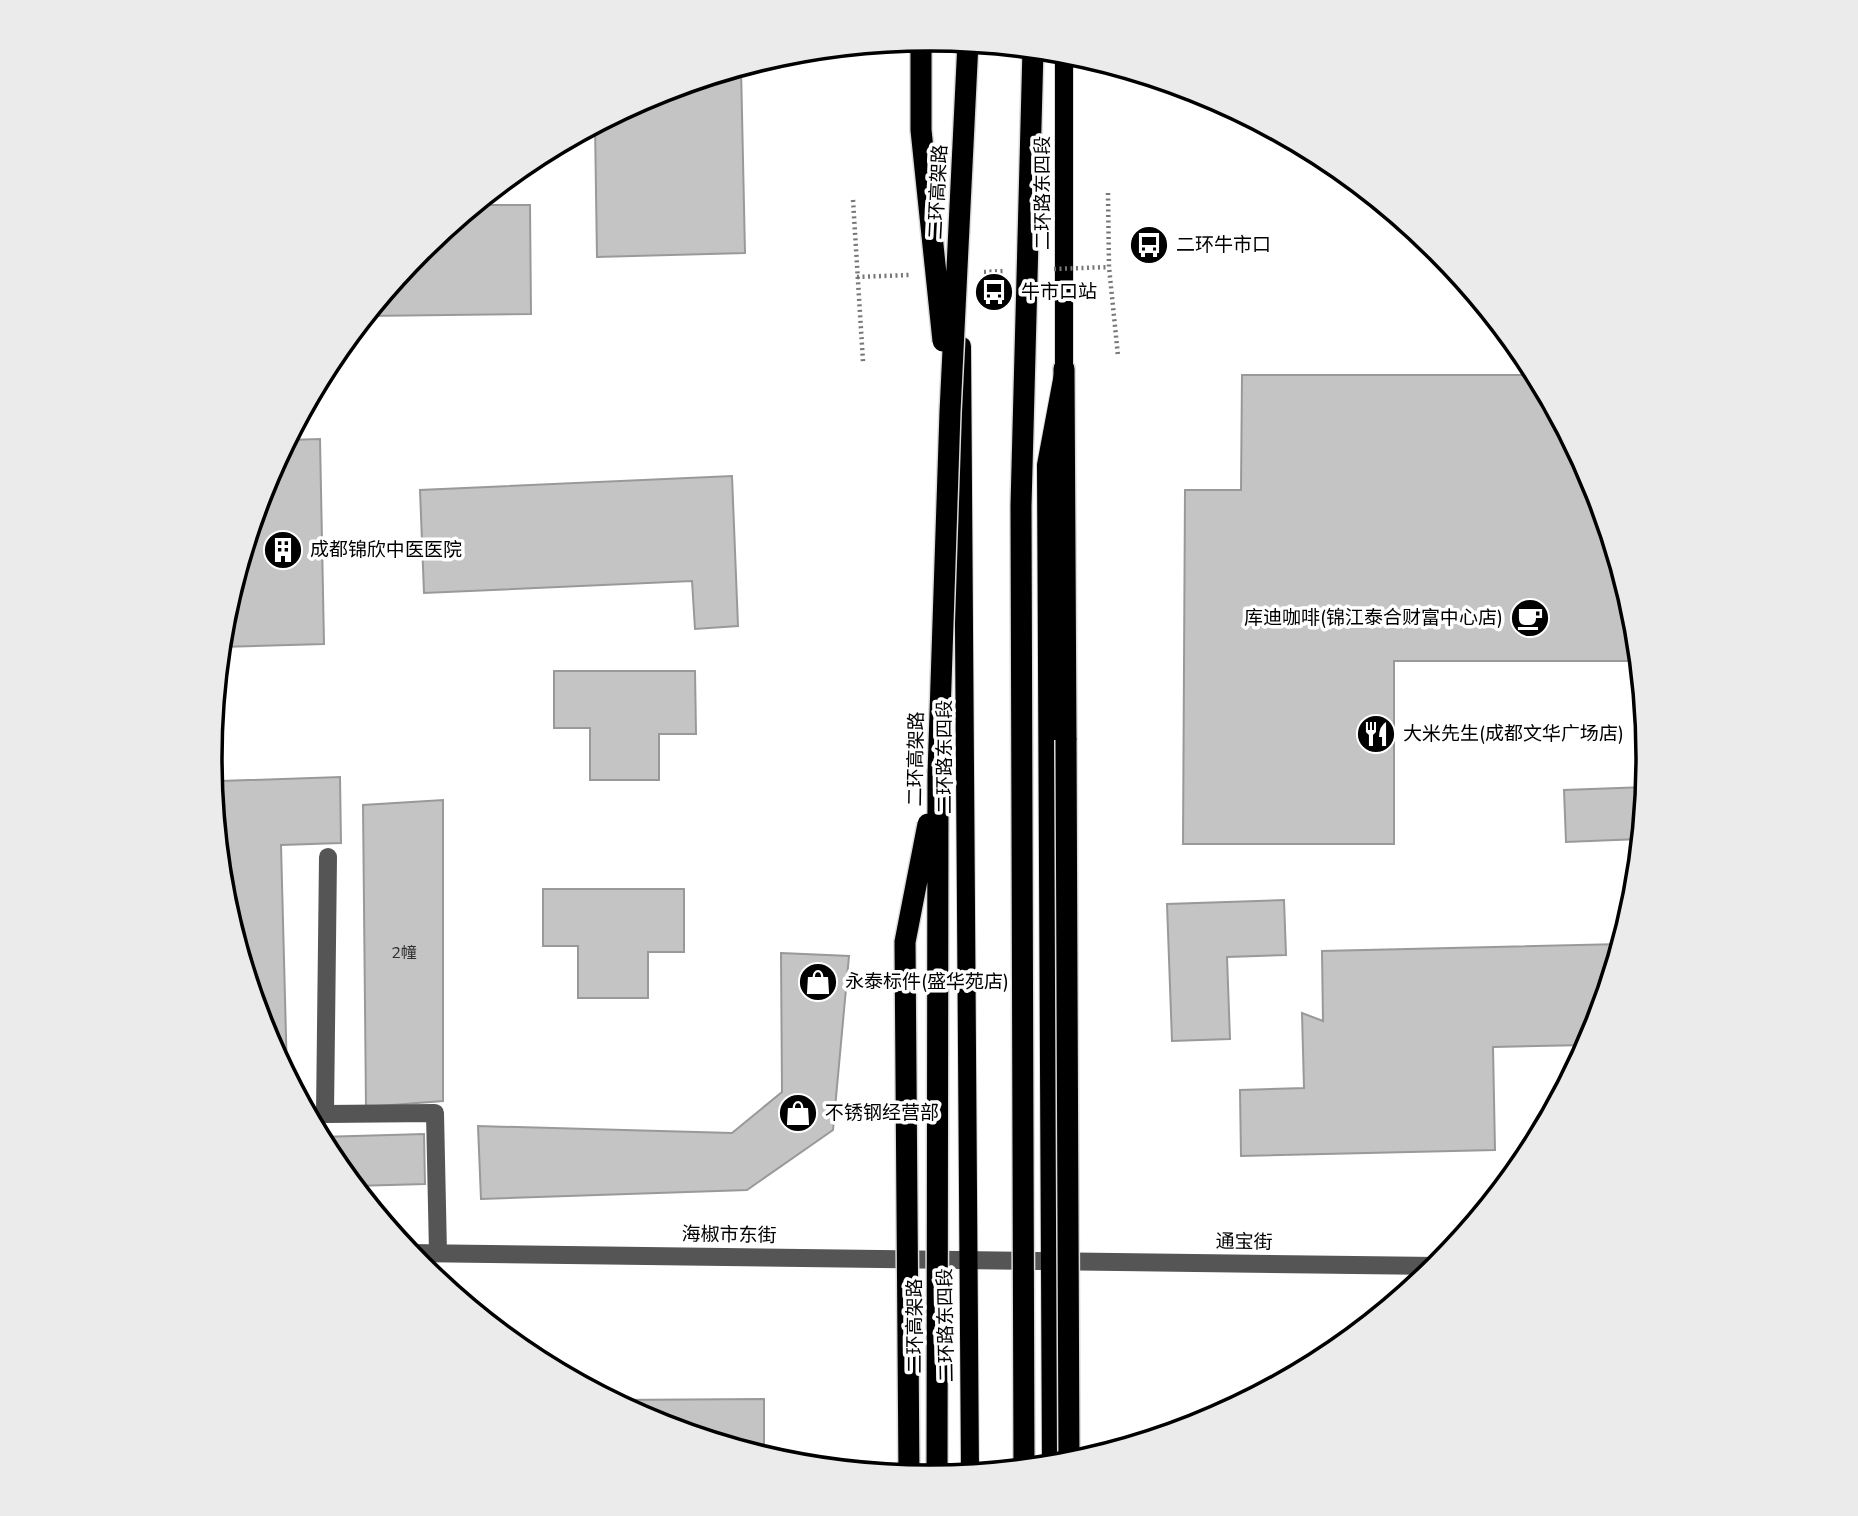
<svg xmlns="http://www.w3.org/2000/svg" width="1858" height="1516" viewBox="0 0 1858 1516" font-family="'Nunito Sans','Noto Sans SC',sans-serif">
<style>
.building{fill:#c4c4c4;stroke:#999;stroke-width:2}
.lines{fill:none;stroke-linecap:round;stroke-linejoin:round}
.major-casing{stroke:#dbdbdb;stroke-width:20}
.highway-casing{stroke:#dbdbdb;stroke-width:24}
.path{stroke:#777;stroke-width:4.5;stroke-dasharray:2 3.5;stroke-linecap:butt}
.minor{stroke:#555;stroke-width:18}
.major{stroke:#000;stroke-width:18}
.highway{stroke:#000;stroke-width:21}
.highway-bridge-casing{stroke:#dbdbdb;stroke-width:24;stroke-linecap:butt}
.path-bridge{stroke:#777;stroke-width:4.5;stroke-dasharray:2 3.5;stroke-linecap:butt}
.highway-bridge{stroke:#000;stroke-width:21}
.labels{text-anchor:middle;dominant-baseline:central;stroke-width:7;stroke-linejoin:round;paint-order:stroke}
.number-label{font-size:16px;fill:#313131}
.street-label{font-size:19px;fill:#000;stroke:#fff}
.poi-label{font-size:19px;fill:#000;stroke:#fff;text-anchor:start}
.rim{fill:none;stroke:#000;stroke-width:3.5}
</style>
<rect width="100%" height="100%" fill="#fff"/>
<path class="building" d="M 741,67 L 745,253 L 597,257 L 595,125 L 654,93 Z
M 474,205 L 530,205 L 531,314 L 366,316 L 421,249 Z
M 1242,375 L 1536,375 L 1594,483 L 1635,618 L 1639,661 L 1394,661 L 1394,844 L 1183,844 L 1185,490 L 1241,490 Z
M 320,439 L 324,644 L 220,647 L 223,617 L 264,482 L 287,440 Z
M 732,476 L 738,626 L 695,629 L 692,581 L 424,593 L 420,490 Z
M 554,671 L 695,671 L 696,734 L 659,734 L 659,780 L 590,780 L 590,728 L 554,728 Z
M 340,777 L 341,843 L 281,845 L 287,1075 L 264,1033 L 224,899 L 221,781 Z
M 1646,787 L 1640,839 L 1566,842 L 1564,790 Z
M 443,800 L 443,1101 L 366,1107 L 363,805 Z
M 543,889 L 684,889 L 684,952 L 648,952 L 648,998 L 578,998 L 578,946 L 543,946 Z
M 1284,900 L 1286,955 L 1227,957 L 1230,1039 L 1172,1041 L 1167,904 Z
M 1621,944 L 1588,1045 L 1493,1047 L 1495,1150 L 1241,1156 L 1240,1090 L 1304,1088 L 1302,1013 L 1323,1021 L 1322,951 Z
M 781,953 L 849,956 L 833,1130 L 747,1190 L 481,1199 L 478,1126 L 732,1133 L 782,1092 Z
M 424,1134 L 425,1184 L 354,1186 L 331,1157 L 320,1137 Z
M 764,1399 L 764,1456 L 653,1423 L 612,1400 Z"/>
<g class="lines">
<g class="major-casing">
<path id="major" d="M 962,346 L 970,1473
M 1051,1466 L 1046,465 L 1064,369 L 1064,52"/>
</g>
<g class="highway-casing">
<path id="highway" d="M 1064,369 L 1066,740"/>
</g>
<path class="path" d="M 1108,193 L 1109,267 L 1118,356
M 853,200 L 863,362"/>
<path class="minor" d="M 328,857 L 325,1114 L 435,1113 L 438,1253
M 409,1253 L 1438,1266"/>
<use href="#major" class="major"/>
<use href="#highway" class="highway"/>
<g class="highway-bridge-casing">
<path id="highway-bridge" d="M 921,39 L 921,130 L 943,341
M 1066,740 L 1069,1464
M 1024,1468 L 1021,506 L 1033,49
M 909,1476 L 905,942 L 928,824
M 937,1477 L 938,774 L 950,412 L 968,42"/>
</g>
<path class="path-bridge" d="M 1054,269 L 1109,267
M 984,272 L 1003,271
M 857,277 L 909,275"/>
<use href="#highway-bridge" class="highway-bridge"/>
</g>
<defs>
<g id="bus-disc" transform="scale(2.0125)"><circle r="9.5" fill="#000" stroke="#fff"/><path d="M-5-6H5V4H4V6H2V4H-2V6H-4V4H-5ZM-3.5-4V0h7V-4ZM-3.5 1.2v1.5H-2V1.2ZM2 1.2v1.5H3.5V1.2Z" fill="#fff"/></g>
<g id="building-disc" transform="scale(2.0125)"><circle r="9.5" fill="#000" stroke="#fff"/><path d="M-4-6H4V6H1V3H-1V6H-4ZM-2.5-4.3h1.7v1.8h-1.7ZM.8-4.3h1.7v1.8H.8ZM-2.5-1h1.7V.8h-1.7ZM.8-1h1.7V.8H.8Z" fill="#fff"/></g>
<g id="cafe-disc" transform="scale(2.0125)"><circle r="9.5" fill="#000" stroke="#fff"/><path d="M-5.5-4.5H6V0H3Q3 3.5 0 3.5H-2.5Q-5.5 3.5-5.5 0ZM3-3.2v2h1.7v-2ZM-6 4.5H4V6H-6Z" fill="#fff"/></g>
<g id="restaurant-disc" transform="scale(2.0125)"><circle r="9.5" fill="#000" stroke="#fff"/><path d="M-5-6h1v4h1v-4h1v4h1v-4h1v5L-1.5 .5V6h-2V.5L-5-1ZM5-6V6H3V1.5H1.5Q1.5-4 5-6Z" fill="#fff"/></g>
<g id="shop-disc" transform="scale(2.0125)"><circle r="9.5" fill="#000" stroke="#fff"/><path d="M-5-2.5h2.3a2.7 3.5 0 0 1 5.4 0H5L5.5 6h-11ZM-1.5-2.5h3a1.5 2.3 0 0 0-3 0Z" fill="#fff"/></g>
</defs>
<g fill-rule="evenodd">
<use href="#bus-disc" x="1149" y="245"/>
<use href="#bus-disc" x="994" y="292"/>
<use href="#building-disc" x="283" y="550"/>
<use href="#cafe-disc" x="1530" y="618"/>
<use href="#restaurant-disc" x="1376" y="734"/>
<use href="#shop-disc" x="818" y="982"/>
<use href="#shop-disc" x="798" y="1113"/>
</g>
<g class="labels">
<g class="number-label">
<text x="404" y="953">2幢</text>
</g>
<g class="street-label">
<text transform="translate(938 192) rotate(-87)">二环高架路</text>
<text transform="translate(1043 193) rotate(-90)">二环路东四段</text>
<text transform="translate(945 757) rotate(-90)">二环路东四段</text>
<text transform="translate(916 759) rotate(-89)">二环高架路</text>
<text transform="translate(729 1235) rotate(1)">海椒市东街</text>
<text transform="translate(1244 1242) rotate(1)">通宝街</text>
<text transform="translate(946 1325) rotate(-91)">二环路东四段</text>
<text transform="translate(915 1326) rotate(-90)">二环高架路</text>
</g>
<g class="poi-label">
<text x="1176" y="245">二环牛市口</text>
<text x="1021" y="292">牛市口站</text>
<text x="310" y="550">成都锦欣中医医院</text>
<text x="1503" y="618" text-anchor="end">库迪咖啡(锦江泰合财富中心店)</text>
<text x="1403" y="734">大米先生(成都文华广场店)</text>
<text x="845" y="982">永泰标件(盛华苑店)</text>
<text x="825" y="1113">不锈钢经营部</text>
</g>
</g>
<path d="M0 0H1858V1516H0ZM222 758a707 707 0 1 1 1414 0a707 707 0 1 1-1414 0Z" fill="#ebebeb" fill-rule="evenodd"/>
<path class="rim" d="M222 758a707 707 0 1 1 1414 0a707 707 0 1 1-1414 0Z"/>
</svg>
